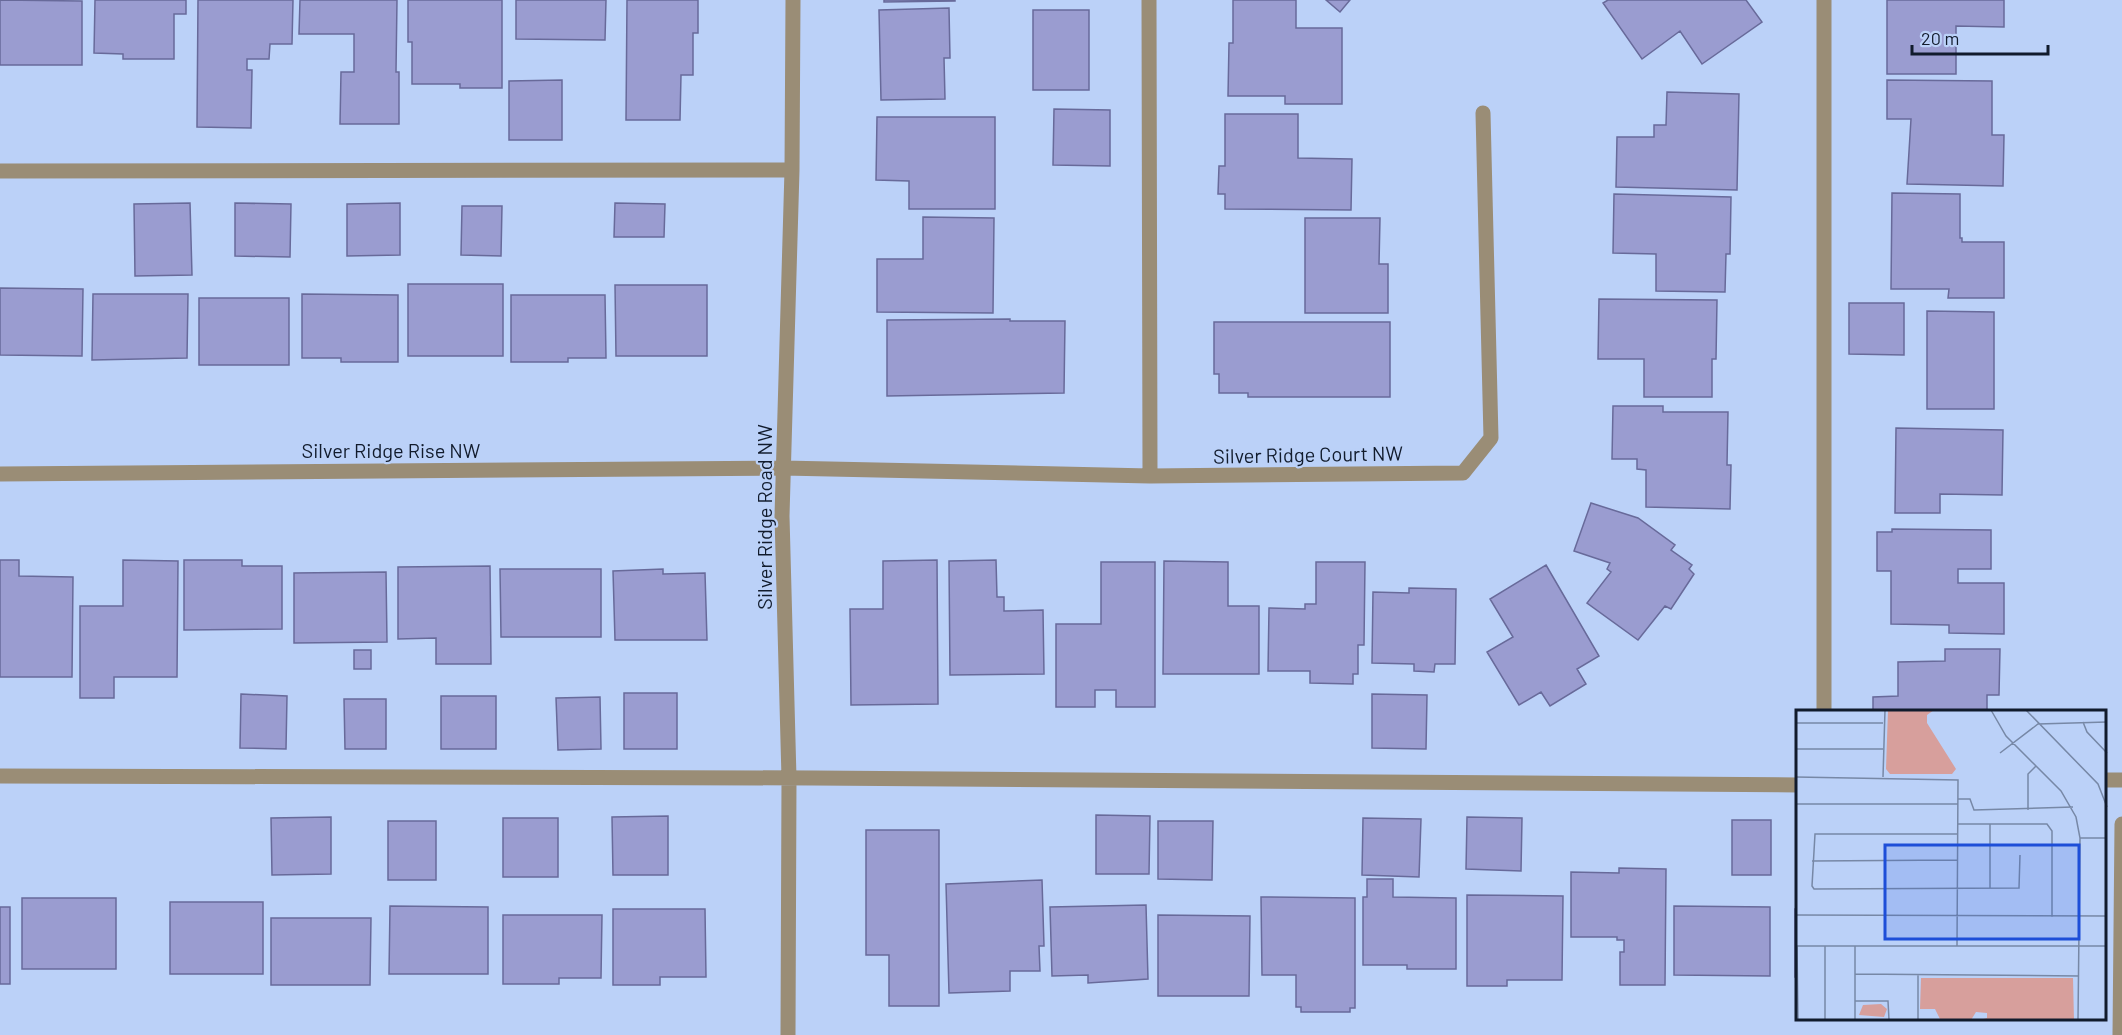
<svg xmlns="http://www.w3.org/2000/svg" width="2122" height="1035" viewBox="0 0 2122 1035" font-family="Barlow,sans-serif">
<style>
.building{fill:#9a9cd0;stroke:#686a9a;stroke-width:1.5}
.lines{fill:none;stroke-linecap:round;stroke-linejoin:round}
.minor{stroke:#9a8d76;stroke-width:15}
.labels{text-anchor:middle;dominant-baseline:central;stroke-width:4.5;stroke-linejoin:round;paint-order:stroke}
.street-label{font-size:20px;fill:#111b2c;stroke:#bbd1f8}
.inset-road{fill:none;stroke:#7788a6;stroke-width:1.5}
.view{fill:#1d4ed8;fill-opacity:0.15;stroke:#1d4ed8;stroke-width:3}
.inset-edge{fill:none;stroke:#111b2c;stroke-width:3}
</style>
<rect width="100%" height="100%" fill="#bbd1f8"/>
<path class="building" d="M 0,0 L 82,1 L 82,65 L 0,65 Z
M 95,0 L 186,0 L 186,14 L 174,14 L 174,59 L 123,59 L 123,54 L 94,53 Z
M 198,0 L 293,0 L 292,44 L 270,44 L 269,59 L 247,59 L 247,70 L 252,70 L 251,128 L 197,127 Z
M 300,0 L 397,0 L 396,72 L 399,72 L 399,124 L 340,124 L 341,72 L 354,72 L 354,34 L 299,34 Z
M 408,0 L 502,0 L 502,88 L 460,88 L 460,84 L 412,84 L 412,42 L 408,42 Z
M 516,0 L 606,0 L 605,40 L 516,39 Z
M 627,0 L 698,0 L 698,33 L 693,33 L 693,75 L 681,75 L 680,120 L 626,120 Z
M 884,0 L 955,0 L 955,1 L 884,2 Z
M 1233,0 L 1296,0 L 1296,28 L 1342,28 L 1342,104 L 1285,104 L 1285,96 L 1228,96 L 1229,43 L 1233,43 Z
M 1326,0 L 1350,0 L 1340,12 Z
M 1608,0 L 1746,0 L 1762,22 L 1702,64 L 1680,31 L 1642,59 L 1603,3 Z
M 1887,0 L 2004,0 L 2004,27 L 1956,26 L 1956,74 L 1887,74 Z
M 949,8 L 950,58 L 944,58 L 945,99 L 881,100 L 879,10 Z
M 1033,10 L 1089,10 L 1089,90 L 1033,90 Z
M 562,80 L 562,140 L 509,140 L 509,81 Z
M 1887,80 L 1992,81 L 1992,135 L 2004,135 L 2003,186 L 1907,184 L 1911,119 L 1887,119 Z
M 1667,92 L 1739,94 L 1737,190 L 1616,187 L 1617,137 L 1654,137 L 1654,125 L 1666,125 Z
M 1054,109 L 1110,110 L 1110,166 L 1053,165 Z
M 1225,114 L 1298,114 L 1298,158 L 1352,159 L 1351,210 L 1225,209 L 1225,194 L 1218,194 L 1219,166 L 1225,166 Z
M 877,117 L 995,117 L 995,209 L 909,209 L 909,181 L 876,180 Z
M 1892,193 L 1960,194 L 1960,238 L 1962,238 L 1962,242 L 2004,242 L 2004,298 L 1948,298 L 1949,289 L 1891,289 Z
M 1614,194 L 1731,197 L 1730,254 L 1726,254 L 1725,292 L 1656,291 L 1656,254 L 1613,253 Z
M 190,203 L 192,275 L 135,276 L 134,204 Z
M 235,203 L 291,204 L 290,257 L 235,256 Z
M 400,203 L 400,255 L 347,256 L 347,204 Z
M 615,203 L 665,204 L 664,237 L 614,237 Z
M 462,206 L 502,206 L 501,256 L 461,255 Z
M 923,217 L 994,218 L 993,313 L 877,312 L 877,259 L 923,259 Z
M 1305,218 L 1380,218 L 1379,264 L 1388,264 L 1388,313 L 1305,313 Z
M 408,284 L 503,284 L 503,356 L 408,356 Z
M 615,285 L 707,285 L 707,356 L 616,356 Z
M 0,288 L 83,289 L 82,356 L 0,355 Z
M 93,294 L 188,294 L 187,358 L 92,360 Z
M 302,294 L 398,295 L 398,362 L 341,362 L 341,358 L 302,358 Z
M 511,295 L 605,295 L 606,358 L 568,358 L 568,362 L 511,362 Z
M 199,298 L 289,298 L 289,365 L 199,365 Z
M 1599,299 L 1717,300 L 1716,359 L 1712,359 L 1712,397 L 1644,397 L 1644,359 L 1598,359 Z
M 1849,303 L 1904,303 L 1904,355 L 1849,354 Z
M 1927,311 L 1994,312 L 1994,409 L 1927,409 Z
M 1010,319 L 1010,321 L 1065,321 L 1064,393 L 887,396 L 887,320 Z
M 1214,322 L 1390,322 L 1390,397 L 1248,397 L 1248,393 L 1219,393 L 1219,374 L 1214,374 Z
M 1613,406 L 1663,406 L 1663,412 L 1728,412 L 1727,465 L 1731,465 L 1730,509 L 1646,507 L 1646,470 L 1637,469 L 1637,459 L 1612,459 Z
M 1896,428 L 2003,430 L 2002,495 L 1940,494 L 1940,513 L 1895,513 Z
M 1591,503 L 1638,518 L 1675,545 L 1671,550 L 1692,565 L 1689,569 L 1694,574 L 1671,609 L 1665,606 L 1638,640 L 1587,603 L 1611,572 L 1607,569 L 1610,563 L 1574,551 Z
M 1892,529 L 1991,530 L 1991,569 L 1958,569 L 1958,583 L 2004,583 L 2004,634 L 1949,633 L 1949,625 L 1891,624 L 1891,571 L 1877,571 L 1877,532 L 1892,532 Z
M 0,560 L 19,560 L 19,576 L 73,577 L 72,677 L 0,677 Z
M 123,560 L 178,561 L 177,677 L 114,677 L 114,698 L 80,698 L 80,606 L 123,606 Z
M 184,560 L 242,560 L 242,566 L 282,566 L 282,629 L 184,630 Z
M 937,560 L 938,704 L 851,705 L 850,609 L 883,609 L 883,561 Z
M 996,560 L 997,597 L 1004,597 L 1004,611 L 1043,610 L 1044,674 L 950,675 L 949,561 Z
M 1164,561 L 1228,562 L 1228,606 L 1259,606 L 1259,674 L 1163,674 Z
M 1101,562 L 1155,562 L 1155,707 L 1116,707 L 1116,690 L 1095,690 L 1095,707 L 1056,707 L 1056,624 L 1101,624 Z
M 1316,562 L 1365,562 L 1364,645 L 1358,645 L 1358,674 L 1353,674 L 1353,684 L 1310,683 L 1310,671 L 1268,671 L 1269,608 L 1305,609 L 1305,604 L 1316,604 Z
M 1546,565 L 1599,656 L 1577,669 L 1586,684 L 1550,706 L 1541,692 L 1519,705 L 1487,652 L 1513,637 L 1490,599 Z
M 490,566 L 491,664 L 436,664 L 436,638 L 398,639 L 398,567 Z
M 500,569 L 601,569 L 601,637 L 501,637 Z
M 663,569 L 663,574 L 705,573 L 707,640 L 615,640 L 613,571 Z
M 386,572 L 387,642 L 294,643 L 294,573 Z
M 1409,588 L 1456,589 L 1455,664 L 1435,664 L 1434,672 L 1414,671 L 1414,664 L 1372,663 L 1373,592 L 1409,593 Z
M 1945,649 L 2000,649 L 1999,695 L 1987,695 L 1987,711 L 1873,711 L 1873,697 L 1898,696 L 1898,662 L 1945,661 Z
M 354,650 L 371,650 L 371,669 L 354,669 Z
M 624,693 L 677,693 L 677,749 L 624,749 Z
M 241,694 L 287,696 L 286,749 L 240,748 Z
M 1372,694 L 1427,695 L 1426,749 L 1372,748 Z
M 441,696 L 496,696 L 496,749 L 441,749 Z
M 600,697 L 601,749 L 558,750 L 556,698 Z
M 344,699 L 386,699 L 386,749 L 345,749 Z
M 1096,815 L 1150,816 L 1149,874 L 1096,874 Z
M 668,816 L 668,875 L 613,875 L 612,817 Z
M 331,817 L 331,874 L 272,875 L 271,818 Z
M 1467,817 L 1522,818 L 1521,871 L 1466,869 Z
M 503,818 L 558,818 L 558,877 L 503,877 Z
M 1363,818 L 1421,819 L 1419,877 L 1362,875 Z
M 1732,820 L 1771,820 L 1771,875 L 1732,875 Z
M 388,821 L 436,821 L 436,880 L 388,880 Z
M 1158,821 L 1213,821 L 1212,880 L 1158,879 Z
M 866,830 L 939,830 L 939,1006 L 889,1006 L 889,955 L 866,955 Z
M 1619,868 L 1666,869 L 1665,985 L 1620,985 L 1620,952 L 1624,952 L 1624,940 L 1617,940 L 1617,937 L 1571,937 L 1571,872 L 1619,873 Z
M 1367,879 L 1393,879 L 1393,897 L 1456,898 L 1456,969 L 1407,969 L 1407,965 L 1363,965 L 1363,897 L 1367,897 Z
M 1042,880 L 1044,946 L 1039,946 L 1040,971 L 1010,971 L 1010,991 L 949,993 L 946,884 Z
M 1467,895 L 1563,896 L 1562,980 L 1507,980 L 1507,986 L 1467,986 Z
M 1261,897 L 1355,898 L 1355,1008 L 1350,1008 L 1350,1012 L 1301,1012 L 1301,1007 L 1296,1007 L 1296,975 L 1262,975 Z
M 22,898 L 116,898 L 116,969 L 22,969 Z
M 170,902 L 263,902 L 263,974 L 170,974 Z
M 1146,905 L 1148,979 L 1088,983 L 1088,975 L 1052,976 L 1050,907 Z
M 390,906 L 488,907 L 488,974 L 389,974 Z
M 1674,906 L 1770,907 L 1770,976 L 1674,975 Z
M 0,907 L 10,907 L 10,984 L 0,984 Z
M 613,909 L 705,909 L 706,977 L 660,977 L 660,985 L 613,985 Z
M 1795,909 L 1798,909 L 1798,977 L 1795,977 Z
M 503,915 L 602,915 L 601,978 L 559,978 L 559,984 L 503,984 Z
M 1158,915 L 1250,916 L 1249,996 L 1158,996 Z
M 271,918 L 371,918 L 370,985 L 271,985 Z"/>
<g class="lines">
<path class="minor" d="M 1149,0 L 1150,476
M 1824,0 L 1824,711
M 0,171 L 792,170
M 0,474 L 783,468 L 1150,476 L 1463,473 L 1491,438 L 1483,113
M 0,776 L 813,778 L 1798,785
M 2106,780 L 2122,780
M 788,1035 L 789,778 L 782,516 L 792,170 L 793,0
M 2120,1035 L 2122,824"/>
</g>
<g class="labels">
<g class="street-label">
<text x="391" y="450">Silver Ridge Rise NW</text>
<text transform="translate(1308 454) rotate(-1)">Silver Ridge Court NW</text>
<text transform="translate(764 517) rotate(-90)">Silver Ridge Road NW</text>
</g>
</g>
<g transform="translate(1796 710)">
<rect width="310" height="310" fill="#bbd1f8"/>
<path d="M 92,0 L 138,0 L 131,5 L 131,13 L 160,59 L 156,64 L 94,64 L 90,59 ZM 125,268 L 277,268 L 278,310 L 184,310 L 191,308 L 191,303 L 180,302 L 175,310 L 144,309 L 139,299 L 124,299 ZM 85,294 L 91,299 L 88,307 L 63,305 L 67,295 Z" fill="#d79f9c"/>
<path class="inset-road" d="M 195,0 L 210,26 L 265,81 L 280,107 L 284,128 L 282,310M 230,0 L 302,74 L 311,97M 287,12 L 291,22 L 311,43M 0,13 L 87,13M 0,39 L 87,39M 204,43 L 242,14 L 311,12M 0,67 L 162,70 L 161,236M 87,67 L 89,0M 162,89 L 174,89 L 178,100 L 277,97M 0,94 L 162,94M 232,100 L 232,64 L 240,56M 162,114 L 251,114 L 256,121 L 256,207M 194,114 L 194,178M 162,124 L 19,124 L 16,176 L 18,179 L 223,178 L 224,145M 284,128 L 311,128M 16,151 L 161,150M 0,205 L 311,206M 0,236 L 311,236M 1,236 L 2,310M 59,264 L 283,266M 59,291 L 92,291 L 93,310M 29,310 L 29,236M 59,310 L 59,236M 122,310 L 122,265"/>
<path class="view" d="M 89,135 L 283,135 L 283,229 L 89,229 Z"/>
<rect width="310" height="310" class="inset-edge"/>
</g>
<path d="M1912 45v9h136v-9" fill="none" stroke="#111b2c" stroke-width="3"/>
<text x="1921" y="45" font-size="18" fill="#111b2c" stroke="#bbd1f8" stroke-width="4.5" paint-order="stroke">20 m</text>
</svg>
